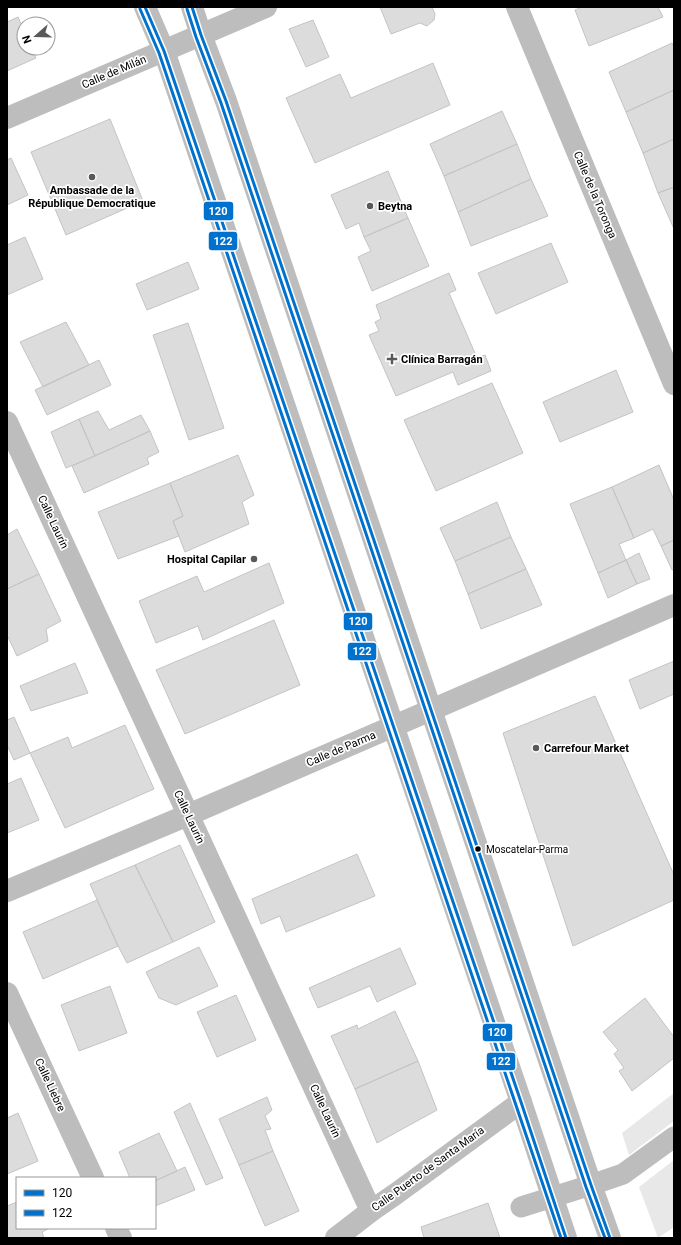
<svg xmlns="http://www.w3.org/2000/svg" width="681" height="1245" viewBox="0 0 681 1245" font-family="Roboto,sans-serif">
<style>
.green{fill:#e8e8e8}
.building{fill:#dcdcdc;stroke:#c4c4c4}
.lines{fill:none;stroke-linecap:round;stroke-linejoin:round}
.pedestrian{stroke:#bdbdbd;stroke-width:21}
.minor{stroke:#bdbdbd;stroke-width:22}
.tertiary{stroke:#bdbdbd;stroke-width:22}
.bus-1-casing{stroke:#fff;stroke-width:6}
.bus-2-casing{stroke:#fff;stroke-width:6}
.bus-1{stroke:#0072ce;stroke-width:3}
.bus-2{stroke:#0072ce;stroke-width:3}
.poi-dot{fill:#595959;stroke:#fff;stroke-width:1.5}
.bus-dot{fill:#000;stroke:#fff;stroke-width:1.5}
.labels{text-anchor:middle;dominant-baseline:central;stroke-width:3.5;stroke-linejoin:round;paint-order:stroke}
.bus-label{font-size:10px;fill:#000;stroke:#fff;text-anchor:start}
.street-label{font-size:11px;fill:#000;stroke:#fff}
.poi-label{font-size:11px;font-weight:bold;fill:#000;stroke:#fff;text-anchor:start}
.line-badge{stroke:#fff;stroke-width:1.5}
.badge-label{font-size:11px;text-anchor:middle;font-weight:bold;fill:#fff}
</style>
<rect width="100%" height="100%" fill="#fff"/>
<path class="green" d="M 674,1093 L 674,1121 L 629,1155 L 622,1133 Z
M 674,1160 L 674,1227 L 658,1238 L 639,1187 Z"/>
<path class="building" d="M 380,7 L 432,7 L 435,14 L 434,20 L 427,26 L 420,23 L 391,34 Z
M 582,7 L 658,7 L 663,17 L 589,46 L 575,10 Z
M 18,17 L 24,31 L 24,48 L 31,48 L 36,58 L 7,71 L 7,22 Z
M 313,20 L 329,57 L 306,67 L 289,29 Z
M 672,43 L 674,47 L 674,90 L 626,112 L 609,72 Z
M 433,63 L 450,105 L 315,163 L 286,98 L 340,74 L 351,98 Z
M 674,90 L 674,139 L 643,153 L 626,112 Z
M 502,111 L 517,144 L 444,176 L 430,144 Z
M 110,119 L 143,201 L 66,235 L 31,152 Z
M 674,139 L 674,187 L 658,193 L 643,153 Z
M 517,144 L 531,179 L 458,212 L 444,176 Z
M 11,158 L 28,195 L 7,205 L 7,160 Z
M 388,171 L 408,218 L 364,237 L 359,223 L 346,229 L 331,195 Z
M 531,179 L 548,216 L 471,246 L 458,212 Z
M 674,187 L 674,229 L 658,193 Z
M 408,218 L 429,266 L 372,291 L 358,257 L 371,251 L 364,237 Z
M 25,237 L 43,279 L 7,295 L 7,245 Z
M 551,243 L 568,282 L 496,314 L 478,273 Z
M 188,262 L 199,289 L 147,310 L 136,284 Z
M 449,273 L 456,290 L 449,293 L 477,358 L 485,355 L 491,371 L 458,385 L 453,372 L 396,396 L 369,335 L 379,331 L 375,322 L 381,319 L 376,305 Z
M 66,322 L 89,365 L 43,387 L 20,342 Z
M 188,323 L 224,428 L 189,440 L 153,335 Z
M 99,360 L 111,385 L 47,415 L 35,390 Z
M 616,370 L 633,412 L 560,442 L 543,402 Z
M 492,383 L 523,453 L 436,491 L 404,420 Z
M 98,411 L 109,430 L 141,415 L 150,431 L 95,456 L 79,419 Z
M 79,419 L 95,456 L 66,468 L 51,432 Z
M 150,431 L 159,452 L 147,458 L 149,464 L 84,493 L 72,466 Z
M 238,455 L 254,495 L 242,502 L 249,524 L 185,552 L 173,521 L 183,516 L 170,483 Z
M 659,465 L 674,500 L 674,540 L 661,546 L 653,529 L 634,538 L 612,487 Z
M 170,483 L 183,516 L 173,521 L 179,536 L 118,559 L 98,512 Z
M 612,487 L 634,538 L 619,544 L 626,560 L 598,573 L 570,504 Z
M 497,502 L 511,537 L 455,561 L 440,528 Z
M 17,529 L 39,574 L 7,589 L 7,535 Z
M 511,537 L 526,569 L 468,594 L 455,561 Z
M 674,540 L 674,569 L 672,570 L 661,546 Z
M 639,553 L 650,579 L 637,584 L 626,560 Z
M 626,560 L 637,584 L 608,598 L 598,573 Z
M 269,563 L 284,603 L 203,640 L 198,626 L 156,643 L 139,601 L 197,576 L 204,592 Z
M 526,569 L 542,605 L 481,629 L 468,594 Z
M 39,574 L 61,621 L 46,629 L 48,641 L 17,656 L 7,635 L 7,589 Z
M 274,620 L 300,685 L 185,734 L 156,670 Z
M 674,661 L 674,694 L 640,709 L 629,680 Z
M 75,663 L 88,693 L 31,711 L 20,686 Z
M 595,696 L 674,875 L 674,900 L 573,946 L 503,733 Z
M 14,717 L 30,753 L 14,760 L 7,745 L 7,720 Z
M 125,725 L 154,789 L 65,828 L 30,753 L 68,737 L 72,748 Z
M 21,778 L 39,820 L 7,833 L 7,784 Z
M 180,845 L 215,922 L 173,942 L 135,865 Z
M 357,854 L 375,896 L 286,932 L 280,916 L 261,924 L 252,899 Z
M 135,865 L 173,942 L 127,963 L 118,946 L 90,884 Z
M 97,900 L 118,946 L 43,979 L 23,932 Z
M 199,947 L 218,986 L 176,1005 L 159,998 L 146,972 Z
M 400,948 L 416,984 L 377,1002 L 370,986 L 318,1008 L 309,988 Z
M 110,986 L 127,1033 L 79,1051 L 61,1005 Z
M 236,995 L 256,1040 L 217,1057 L 197,1012 Z
M 645,998 L 674,1037 L 674,1058 L 632,1091 L 619,1071 L 624,1068 L 614,1054 L 618,1050 L 603,1032 Z
M 395,1011 L 418,1061 L 355,1089 L 331,1036 L 357,1025 L 358,1029 Z
M 418,1061 L 437,1110 L 377,1143 L 355,1089 Z
M 267,1097 L 272,1110 L 265,1116 L 271,1129 L 265,1130 L 273,1151 L 239,1165 L 219,1119 Z
M 190,1103 L 223,1178 L 206,1185 L 174,1112 Z
M 18,1113 L 38,1161 L 7,1174 L 7,1118 Z
M 159,1133 L 177,1171 L 155,1181 L 155,1178 L 130,1178 L 119,1152 Z
M 273,1151 L 299,1211 L 265,1226 L 239,1165 Z
M 185,1167 L 195,1190 L 155,1206 L 155,1181 Z
M 17,1202 L 17,1228 L 50,1228 L 42,1232 L 44,1238 L 7,1238 L 7,1206 Z
M 488,1203 L 500,1238 L 424,1238 L 421,1227 Z"/>
<g class="lines">
<path class="pedestrian" d="M 521,1207 L 591,1185 L 623,1174 L 674,1137"/>
<path class="minor" d="M 517,7 L 674,384
M 7,118 L 266,7
M 7,422 L 371,1211
M 7,891 L 188,815 L 674,605
M 7,993 L 93,1178
M 116,1228 L 121,1238
M 336,1238 L 371,1211 L 397,1193 L 521,1102"/>
<path class="tertiary" d="M 145,7 L 164,51 L 521,1102 L 566,1238
M 192,7 L 201,35 L 226,101 L 591,1185 L 610,1238"/>
<g class="bus-1-casing">
<path id="bus-1" d="M 145,7 L 164,51 L 521,1102 L 566,1238
M 192,7 L 201,35 L 226,101 L 591,1185 L 610,1238"/>
</g>
<g class="bus-2-casing">
<path id="bus-2" d="M 140,9 L 159,53 L 561,1238
M 187,9 L 196,37 L 221,103 L 586,1187 L 605,1238"/>
</g>
<use href="#bus-1" class="bus-1"/>
<use href="#bus-2" class="bus-2"/>
</g>
<g class="poi-dot">
<circle cx="92" cy="177" r="4"/>
<circle cx="370" cy="206" r="4"/>
<path d="M390 353h4v4h4v4h-4v4h-4v-4h-4v-4h4z"/>
<circle cx="254" cy="559" r="4"/>
<circle cx="536" cy="748" r="4"/>
</g>
<circle class="bus-dot" cx="478" cy="849" r="3.5"/>
<g class="labels">
<g class="bus-label">
<text x="486" y="849">Moscatelar-Parma</text>
</g>
<g class="street-label">
<text transform="translate(114 72) rotate(-23)">Calle de Milán</text>
<text transform="translate(595 195) rotate(67)">Calle de la Toronga</text>
<text transform="translate(53 522) rotate(65)">Calle Laurín</text>
<text transform="translate(341 749) rotate(-23)">Calle de Parma</text>
<text transform="translate(189 817) rotate(65)">Calle Laurín</text>
<text transform="translate(50 1085) rotate(65)">Calle Liebre</text>
<text transform="translate(325 1111) rotate(65)">Calle Laurín</text>
<text transform="translate(428 1169) rotate(-36)">Calle Puerto de Santa María</text>
</g>
<g class="poi-label">
<text x="92" y="190" text-anchor="middle">Ambassade de la<tspan x="92" dy="13">République Democratique</tspan></text>
<text x="378" y="206">Beytna</text>
<text x="401" y="359">Clínica Barragán</text>
<text x="246" y="559" text-anchor="end">Hospital Capilar</text>
<text x="544" y="748">Carrefour Market</text>
</g>
</g>
<g class="line-badge">
<rect x="203" y="201" width="31" height="20" rx="4" fill="#0072ce"/>
<rect x="208" y="231" width="30" height="20" rx="4" fill="#0072ce"/>
<rect x="343" y="612" width="30" height="19" rx="4" fill="#0072ce"/>
<rect x="347" y="642" width="30" height="19" rx="4" fill="#0072ce"/>
<rect x="482" y="1023" width="31" height="19" rx="4" fill="#0072ce"/>
<rect x="486" y="1052" width="30" height="19" rx="4" fill="#0072ce"/>
</g>
<g class="badge-label">
<text x="218" y="215">120</text>
<text x="223" y="245">122</text>
<text x="358" y="625">120</text>
<text x="362" y="655">122</text>
<text x="497" y="1036">120</text>
<text x="501" y="1065">122</text>
</g>
<rect width="681" height="1245" fill="none" stroke="#000000" stroke-width="16"/>
<rect x="16" y="1177" width="140" height="52" fill="#ffffff" stroke="#999999"/>
<rect x="24" y="1190" width="20" height="6" fill="#0072ce" stroke="#999999"/>
<text x="52" y="1197" font-size="12" fill="#000000">120</text>
<rect x="24" y="1210" width="20" height="6" fill="#0072ce" stroke="#999999"/>
<text x="52" y="1217" font-size="12" fill="#000000">122</text>
<g transform="translate(36 36) rotate(250)"><circle r="19" fill="#ffffff" stroke="#999999"/>
<path d="M0-3L7 15L0 10L-7 15Z" fill="#595959"/>
<text y="-6" font-size="11" font-weight="bold" text-anchor="middle" fill="#000000">N</text>
</g>
</svg>
